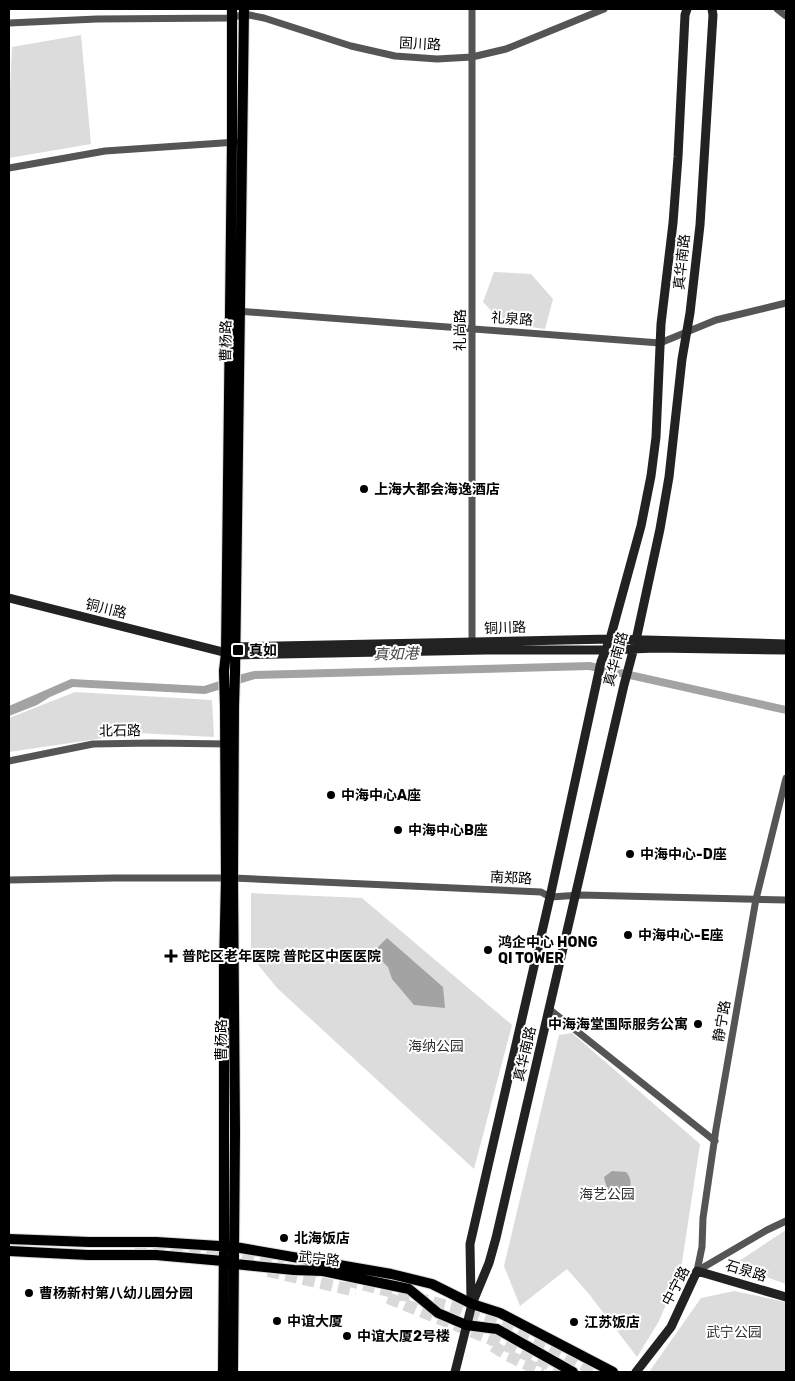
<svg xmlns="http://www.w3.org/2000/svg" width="795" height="1381" viewBox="0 0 795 1381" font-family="Rubik,'Noto Sans SC',sans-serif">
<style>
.green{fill:#dcdcdc}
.water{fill:#a3a3a3}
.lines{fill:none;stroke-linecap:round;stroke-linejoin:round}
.highway-tunnel{stroke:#d9d9d9;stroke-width:12;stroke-dasharray:12 6;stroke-linecap:butt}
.primary-casing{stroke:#dbdbdb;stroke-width:12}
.street{stroke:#555;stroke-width:7}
.secondary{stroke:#222;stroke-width:9}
.primary{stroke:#000;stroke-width:10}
.primary-bridge-casing{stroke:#dbdbdb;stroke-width:12;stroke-linecap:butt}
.primary-bridge{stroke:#000;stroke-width:10}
.poi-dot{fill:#000;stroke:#fff;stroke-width:2}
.labels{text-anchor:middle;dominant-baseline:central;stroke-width:4;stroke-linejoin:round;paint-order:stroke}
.street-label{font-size:14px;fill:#000;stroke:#fff}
.poi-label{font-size:14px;font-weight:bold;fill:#000;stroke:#fff;text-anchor:start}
.park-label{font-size:14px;fill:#333;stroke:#fff}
.water-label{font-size:15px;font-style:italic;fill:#444;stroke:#fff}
</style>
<rect width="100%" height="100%" fill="#fff"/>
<path class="green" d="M 81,35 L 91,144 L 9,158 L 9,110 L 12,47 Z
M 494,272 L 531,274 L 553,299 L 545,329 L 503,323 L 483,302 Z
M 75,692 L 212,700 L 214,737 L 138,733 L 9,752 L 9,718 Z
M 251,893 L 362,898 L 512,1025 L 474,1169 L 277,988 L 251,956 Z
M 572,1033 L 700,1144 L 681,1269 L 659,1321 L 637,1357 L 589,1294 L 567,1269 L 520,1306 L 504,1266 L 559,1035 Z
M 786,1230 L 786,1284 L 733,1265 Z
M 734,1291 L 786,1302 L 786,1372 L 649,1372 L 701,1298 Z"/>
<path class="water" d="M 590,662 L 786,706 L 786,714 L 589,670 L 255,679 L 205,694 L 73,687 L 50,697 L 37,705 L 9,716 L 9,706 L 71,679 L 204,686 L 238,675 L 254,671 Z
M 387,938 L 443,987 L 445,1008 L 414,1005 L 392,979 L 388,967 L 373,952 Z
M 612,1171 L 626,1172 C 632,1179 631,1184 629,1192 L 616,1197 C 608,1192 606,1186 604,1177 Z"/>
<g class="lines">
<path class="highway-tunnel" d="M 135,1246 L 207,1249 L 283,1266
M 268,1271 L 356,1291
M 346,1280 L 459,1309 L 549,1346 L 596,1372
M 388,1298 L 503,1344 L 563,1371
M 493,1346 L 507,1355 L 543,1372"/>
<g class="primary-casing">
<path id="primary" d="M 224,671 L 226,653 L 232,142 L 232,9
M 235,673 L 244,9
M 9,1239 L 89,1242 L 156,1242 L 235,1247 L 391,1274 L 432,1284 L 472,1304 L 500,1313 L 613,1372
M 9,1251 L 88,1255 L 156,1255 L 223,1261 L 235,1264 L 294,1270 L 323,1271 L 409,1289 L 438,1313 L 466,1325 L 497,1329 L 573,1372
M 223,1372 L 224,1246 L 224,966 L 226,879 L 225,708
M 233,1372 L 235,1132 L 233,878 L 234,707"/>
</g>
<path class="street" d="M 472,9 L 472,646
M 777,9 L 786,16
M 9,23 L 97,19 L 232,18 L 244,14 L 264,18 L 351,46 L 395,56 L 437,59 L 472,57 L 506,49 L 604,9
M 9,168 L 105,151 L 237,142
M 237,311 L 660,343 L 716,320 L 786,303
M 9,761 L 93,744 L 151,743 L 229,744
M 9,880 L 115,878 L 233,878 L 541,892 L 550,897 L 581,895 L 786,900
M 549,1009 L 715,1141
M 697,1271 L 702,1247 L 703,1218 L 716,1129 L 756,899 L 786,778
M 697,1271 L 767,1230 L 786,1221"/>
<path class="secondary" d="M 9,598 L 235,655 L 486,650 L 607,650 L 656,648 L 786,650
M 231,650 L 236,647 L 610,639 L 786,644
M 471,1299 L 470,1244 L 550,897 L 601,662 L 610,639 L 641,526 L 651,476 L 656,437 L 661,324 L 673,223 L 678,157 L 685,15 L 687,9
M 455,1372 L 472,1304 L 489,1263 L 496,1238 L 624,685 L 636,640 L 660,529 L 669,477 L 682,359 L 690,313 L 700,225 L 713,15 L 712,9
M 636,1372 L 671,1327 L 697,1271 L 786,1297"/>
<use href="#primary" class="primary"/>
<g class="primary-bridge-casing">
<path id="primary-bridge" d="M 224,671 L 225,708
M 234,707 L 235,673"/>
</g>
<use href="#primary-bridge" class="primary-bridge"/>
</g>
<g class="poi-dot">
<circle cx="364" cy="489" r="5"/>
<rect x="232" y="644" width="12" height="12" rx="2.5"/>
<circle cx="331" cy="795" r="5"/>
<circle cx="398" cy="830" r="5"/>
<circle cx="630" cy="854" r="5"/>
<circle cx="628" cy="935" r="5"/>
<circle cx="488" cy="950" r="5"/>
<path d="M168.5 948.5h5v5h5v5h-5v5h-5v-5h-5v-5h5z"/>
<circle cx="698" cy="1024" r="5"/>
<circle cx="284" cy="1238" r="5"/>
<circle cx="29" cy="1293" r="5"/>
<circle cx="277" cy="1321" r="5"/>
<circle cx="574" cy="1322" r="5"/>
<circle cx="347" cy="1336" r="5"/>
</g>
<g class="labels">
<g class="street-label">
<text transform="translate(420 44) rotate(3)">固川路</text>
<text transform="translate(682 262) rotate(-84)">真华南路</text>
<text transform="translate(512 319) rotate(4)">礼泉路</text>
<text transform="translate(460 330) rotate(-90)">礼尚路</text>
<text transform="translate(226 341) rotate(-89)">曹杨路</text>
<text transform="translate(106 609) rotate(14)">铜川路</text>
<text transform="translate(505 628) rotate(-2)">铜川路</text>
<text transform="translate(616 659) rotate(-75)">真华南路</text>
<text transform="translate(120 731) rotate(-1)">北石路</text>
<text transform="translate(511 878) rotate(3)">南郑路</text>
<text transform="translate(722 1021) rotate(-80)">静宁路</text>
<text transform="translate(221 1040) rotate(-90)">曹杨路</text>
<text transform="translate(525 1054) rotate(-77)">真华南路</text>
<text transform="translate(319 1259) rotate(6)">武宁路</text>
<text transform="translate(746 1271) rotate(17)">石泉路</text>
<text transform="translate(676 1286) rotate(-62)">中宁路</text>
</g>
<g class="poi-label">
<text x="374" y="489">上海大都会海逸酒店</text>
<text x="249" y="650">真如</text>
<text x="341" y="795">中海中心A座</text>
<text x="408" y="830">中海中心B座</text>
<text x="640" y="854">中海中心-D座</text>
<text x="638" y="935">中海中心-E座</text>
<text x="498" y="942">鸿企中心 HONG<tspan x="498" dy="16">QI TOWER</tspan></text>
<text x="182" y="956">普陀区老年医院 普陀区中医医院</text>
<text x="688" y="1024" text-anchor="end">中海海堂国际服务公寓</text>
<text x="294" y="1238">北海饭店</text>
<text x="39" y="1293">曹杨新村第八幼儿园分园</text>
<text x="287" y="1321">中谊大厦</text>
<text x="584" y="1322">江苏饭店</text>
<text x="357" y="1336">中谊大厦2号楼</text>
</g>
<g class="park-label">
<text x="436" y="1046">海纳公园</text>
<text x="607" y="1194">海艺公园</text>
<text x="734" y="1332">武宁公园</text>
</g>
<g class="water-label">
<text transform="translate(396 654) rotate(-1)">真如港</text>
</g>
</g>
<rect width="795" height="1381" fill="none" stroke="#000000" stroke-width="20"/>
</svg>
